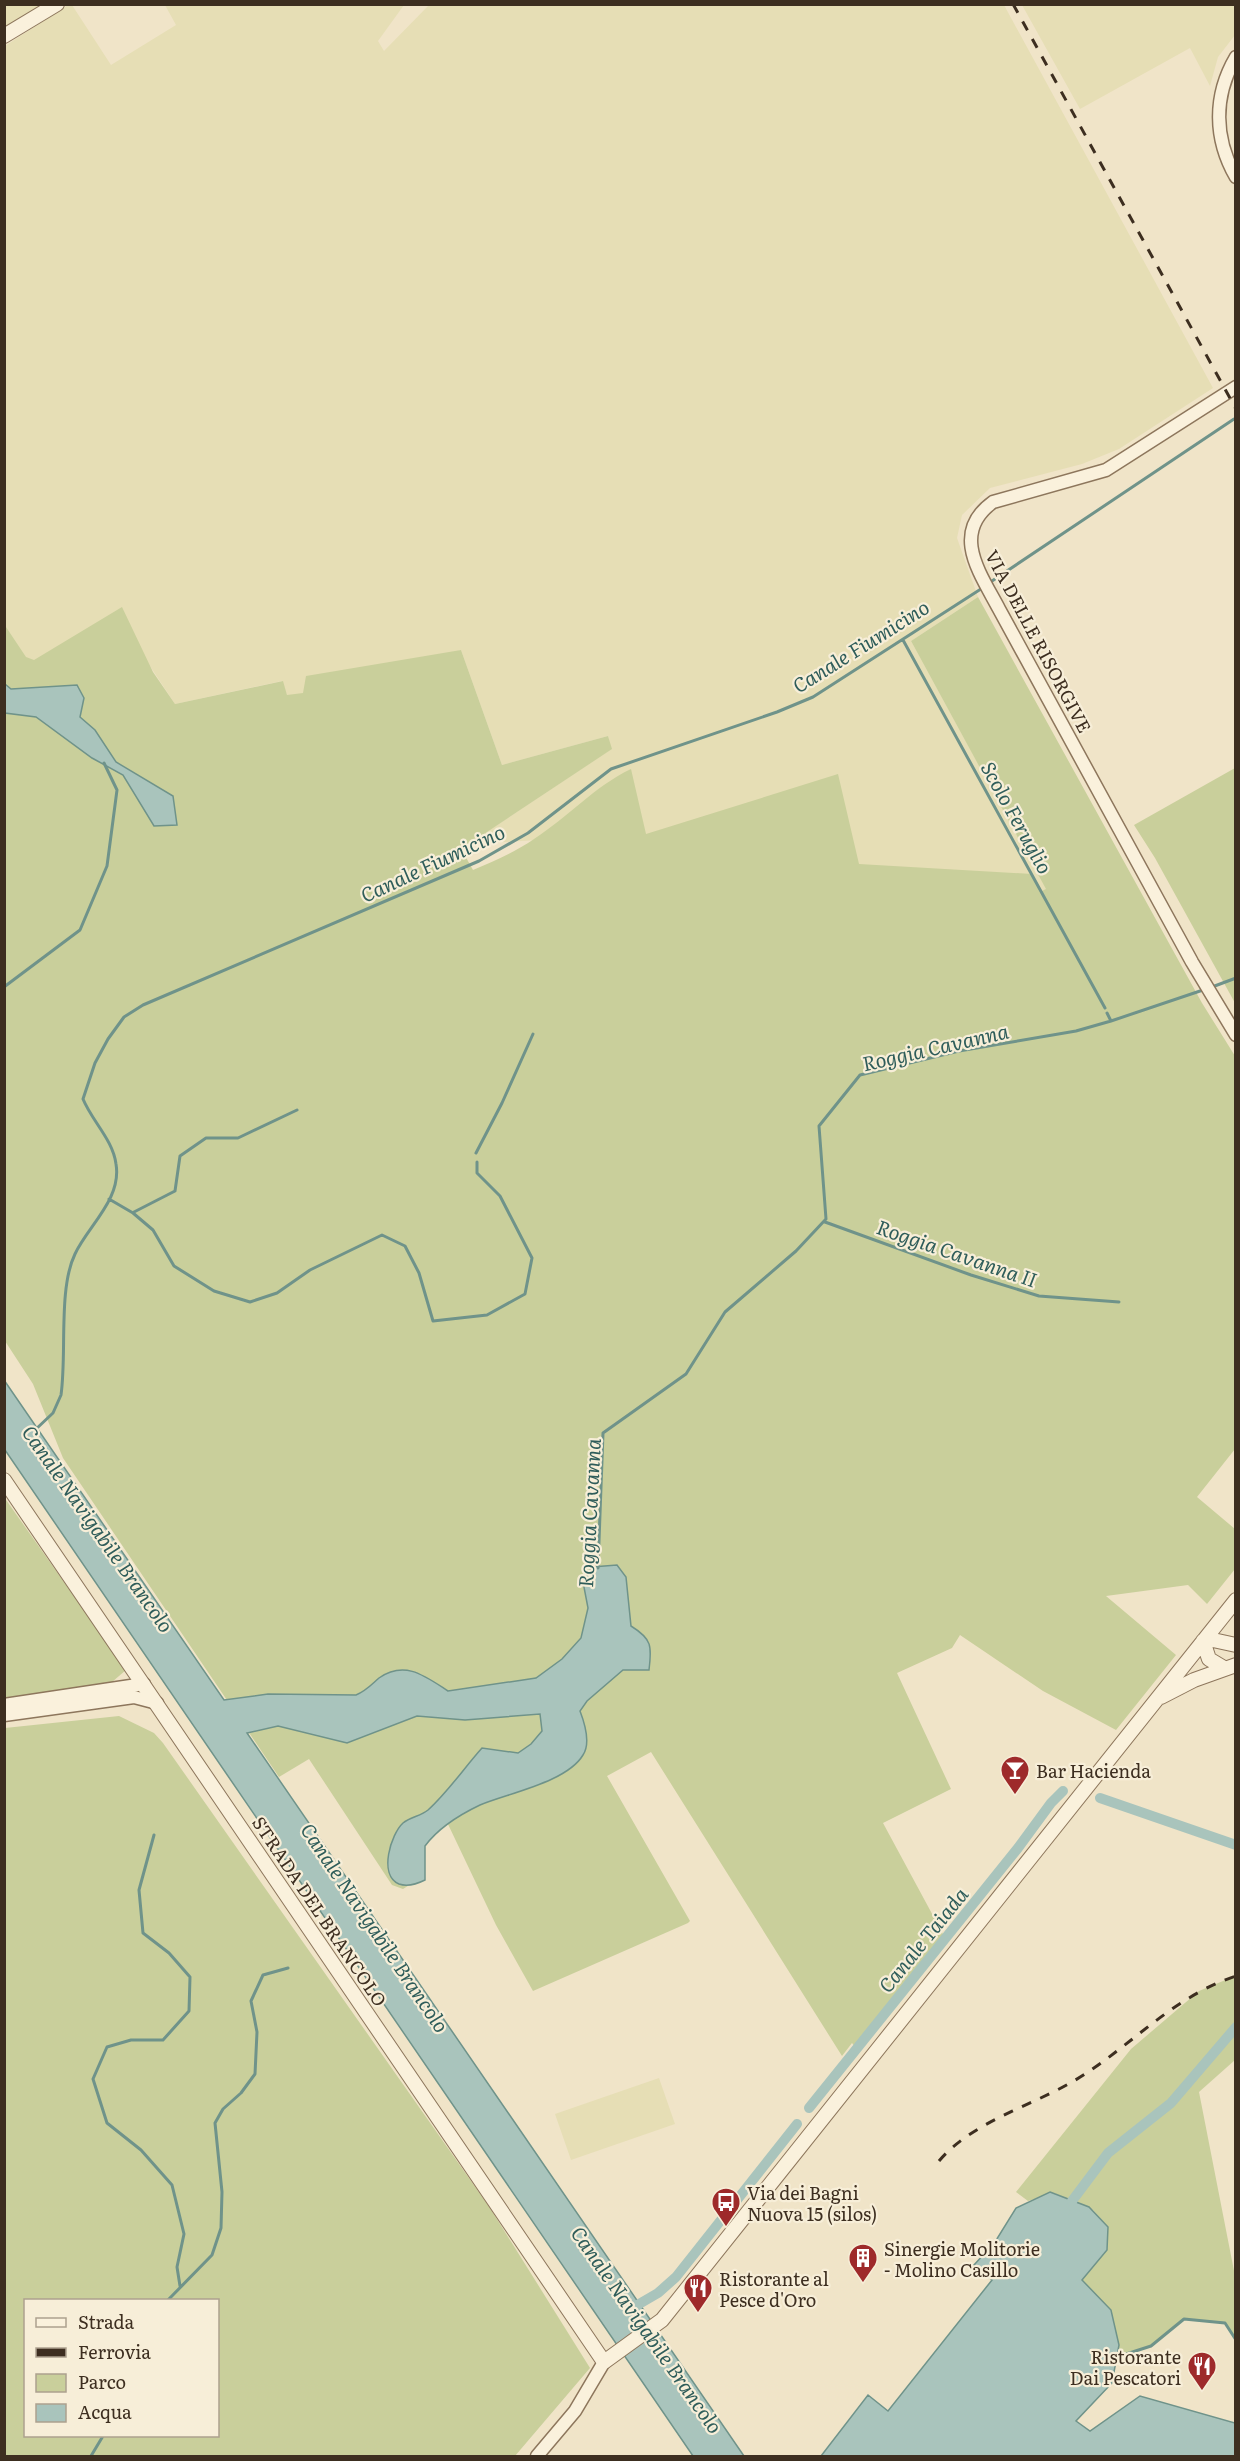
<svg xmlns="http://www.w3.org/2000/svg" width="1240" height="2461" viewBox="0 0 1240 2461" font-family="Literata,serif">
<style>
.farmland{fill:#e6deb5}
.green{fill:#c9cf9b;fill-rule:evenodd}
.water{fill:#a9c4bc;stroke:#6f938a;stroke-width:1.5}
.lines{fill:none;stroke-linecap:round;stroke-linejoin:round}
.stream{stroke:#6f938a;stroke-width:3}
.canal{stroke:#a9c4bc;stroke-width:10}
.minor-casing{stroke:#8d765c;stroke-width:15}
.tertiary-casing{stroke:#8d765c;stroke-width:16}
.minor{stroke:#faf1dc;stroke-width:12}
.tertiary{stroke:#faf1dc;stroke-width:14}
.rail{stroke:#3d2e20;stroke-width:3;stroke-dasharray:10 10;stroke-linecap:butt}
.labels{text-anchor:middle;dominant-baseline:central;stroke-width:4.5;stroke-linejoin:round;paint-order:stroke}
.street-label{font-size:18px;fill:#3d2e20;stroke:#f7eed8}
.poi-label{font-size:18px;fill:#3d2e20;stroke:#f7eed8;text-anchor:start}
.water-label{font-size:20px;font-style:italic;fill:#2f5d5a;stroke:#f7eed8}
</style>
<rect width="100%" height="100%" fill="#f0e4c8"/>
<path class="farmland" d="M 5,5 L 50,5 L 5,32 Z
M 68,5 L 72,5 L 111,65 L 176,25 L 165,5 L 404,5 L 378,41 L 384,51 L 429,5 L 1004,5 L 1213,388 L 1119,449 L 1082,464 L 990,488 L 962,515 L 957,538 L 978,597 L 911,641 L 1115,1014 L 646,834 L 469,844 L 611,749 L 608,736 L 502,765 L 461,650 L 302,701 L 289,701 L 282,681 L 175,704 L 119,619 L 24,666 L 5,641 L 5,46 Z
M 1022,5 L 1235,5 L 1235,35 L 1218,57 L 1210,86 L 1190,48 L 1080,109 Z
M 659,2078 L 675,2124 L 571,2160 L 555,2114 Z"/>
<path class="green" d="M 978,597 L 1202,1003 L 1235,1056 L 1235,1449 L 1197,1497 L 1235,1529 L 1235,1569 L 1207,1604 L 1188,1585 L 1106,1596 L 1176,1655 L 1116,1730 L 1043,1691 L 960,1635 L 952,1648 L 897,1673 L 951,1789 L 883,1823 L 944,1936 L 855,2047 L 852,2043 L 842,2056 L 651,1752 L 607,1776 L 690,1921 L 688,1923 L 533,1991 L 496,1925 L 446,1820 L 425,1831 L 411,1884 L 403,1889 L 392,1885 L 309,1759 L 279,1777 L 63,1458 L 33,1384 L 5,1341 L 4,624 L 26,657 L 34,660 L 122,607 L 153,672 L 175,704 L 283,681 L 287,695 L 303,693 L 306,676 L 461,650 L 502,765 L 608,736 L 612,749 L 469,844 L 457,849 L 463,852 L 473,870 C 494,861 515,852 534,839 C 568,817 595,786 631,769 L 646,834 L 838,774 L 859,864 L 1032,874 L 1042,891 L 1046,889 L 911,641 Z
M 1235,768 L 1235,1003 L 1155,858 L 1134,825 Z
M 4,1497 L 126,1670 L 112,1682 L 5,1698 Z
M 119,1716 L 154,1733 L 163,1743 L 490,2208 L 590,2368 L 515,2456 L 5,2456 L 5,1728 ZM 26,2300 L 218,2300 L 218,2436 L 26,2436 Z
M 1235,1976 L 1235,2060 L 1199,2092 L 1235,2276 L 1235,2340 L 1225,2323 L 1184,2319 L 1151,2346 L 1117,2357 L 1119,2345 L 1082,2280 L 1107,2250 L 1108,2227 L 1093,2210 L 1054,2193 L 1028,2201 L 1016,2192 L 1131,2049 L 1199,1991 Z"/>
<path class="water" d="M 5,684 L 11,689 L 77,685 L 84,698 L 80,717 L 95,730 L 116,762 L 173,796 L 177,825 L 154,826 L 123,775 L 92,758 L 36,717 L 5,713 Z
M 4,1380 L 224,1700 L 268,1694 L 356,1695 C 366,1691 371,1685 379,1678 C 405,1660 425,1676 448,1691 L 536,1678 L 562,1659 L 581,1638 L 588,1608 L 583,1582 L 592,1567 L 617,1565 L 626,1577 L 631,1626 C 652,1639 652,1646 649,1670 L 623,1670 L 587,1701 L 580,1711 C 585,1724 591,1743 583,1755 C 567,1782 509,1793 480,1805 C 459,1815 439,1827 425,1846 L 425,1880 C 417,1884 408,1887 399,1884 C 378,1875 391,1834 403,1823 C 410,1817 421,1816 428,1810 C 448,1792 464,1768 482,1748 L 518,1753 L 531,1744 L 542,1731 L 540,1714 L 465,1720 L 417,1716 L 347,1743 L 278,1726 L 247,1733 L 744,2456 L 693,2456 L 5,1450 Z
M 1050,2192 L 1089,2207 L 1108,2227 L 1107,2250 L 1082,2280 L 1111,2310 L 1119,2345 L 1112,2383 L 1076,2421 L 1090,2431 L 1140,2396 L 1235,2423 L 1235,2456 L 821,2456 L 868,2395 L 888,2411 L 992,2280 L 974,2265 L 995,2242 L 1016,2208 Z"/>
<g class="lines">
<path class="stream" d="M 989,583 L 1234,419
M 903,640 L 1105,1008
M 4,987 L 80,930 L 107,866 L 117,790 L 104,763
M 1212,987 L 1236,978
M 1111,1021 L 1206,989
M 476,1153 L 502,1103 L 533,1034
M 109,1199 L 133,1213 L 153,1230 L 174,1266 L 214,1291 L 250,1302 L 277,1293 L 310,1270 L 382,1235 L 405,1246 L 419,1273 L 433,1321 L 487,1315 L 525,1294 L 532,1258 L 500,1196 L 477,1173 L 477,1162
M 134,1212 L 175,1191 L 180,1156 L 206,1138 L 238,1138 L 297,1110
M 825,1222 L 971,1275 L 1039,1296 L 1119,1302
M 35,1430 L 53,1413 L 61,1395 C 67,1354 58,1289 75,1254 C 88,1226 122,1199 116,1164 C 113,1140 92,1121 83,1099 L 95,1063 L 108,1039 L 124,1017 L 143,1005 L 479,861 L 528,833 L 611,769 L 777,712 L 813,697 L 984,587
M 598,1568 L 603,1433 L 686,1374 L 725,1312 L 796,1251 L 826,1219 L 819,1126 L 860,1075 L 959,1051 L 1076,1031 L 1111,1021 L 1107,1013
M 154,1835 L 139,1890 L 143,1933 L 169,1953 L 190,1977 L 189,2011 L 163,2040 L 131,2040 L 107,2047 L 93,2079 L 107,2123 L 141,2150 L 172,2185 L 184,2234 L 177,2267 L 180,2286
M 168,2300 L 212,2255 L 221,2228 L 222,2192 L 215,2123 L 223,2109 L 241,2093 L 255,2074 L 257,2032 L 251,2001 L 263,1975 L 288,1968
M 1117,2357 L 1151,2346 L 1184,2319 L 1225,2323 L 1236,2340
M 91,2456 L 103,2436"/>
<path class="canal" d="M 1100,1798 L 1236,1845
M 809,2108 L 1018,1848 L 1051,1803 L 1063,1791
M 1072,2201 L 1108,2153 L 1171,2103 L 1236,2027
M 627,2311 L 658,2293 L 676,2277 L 797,2124"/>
<g class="minor-casing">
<path id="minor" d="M 1236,57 C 1213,96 1214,139 1236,177
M 1236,387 L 1106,470 L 993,502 C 950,533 980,573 999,609 L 1192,962 L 1236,1035
M 4,1705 L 144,1684
M 4,1715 L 134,1697 L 157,1703
M 537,2456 L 575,2411 L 604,2362"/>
</g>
<g class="tertiary-casing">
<path id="tertiary" d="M 4,36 L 57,4
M 4,1480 L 604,2362 L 662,2320 L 1236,1600
M 1203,1641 L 1209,1659 L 1224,1668
M 1203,1641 L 1213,1640 L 1236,1645
M 1161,1697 L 1194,1680 L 1236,1665"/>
</g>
<use href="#minor" class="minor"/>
<use href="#tertiary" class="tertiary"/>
<path class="rail" d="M 1013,4 L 1236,409
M 939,2161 C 972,2122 1029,2107 1072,2082 C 1129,2049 1171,1997 1236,1976"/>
</g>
<defs>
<g id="bar-pin" transform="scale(1.5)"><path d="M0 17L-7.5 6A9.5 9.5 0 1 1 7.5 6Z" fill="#9e2a2b" stroke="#f7eed8"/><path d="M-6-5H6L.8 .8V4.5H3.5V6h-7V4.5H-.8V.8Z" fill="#fff"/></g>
<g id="bus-pin" transform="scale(1.5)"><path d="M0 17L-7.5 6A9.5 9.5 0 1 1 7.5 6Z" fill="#9e2a2b" stroke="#f7eed8"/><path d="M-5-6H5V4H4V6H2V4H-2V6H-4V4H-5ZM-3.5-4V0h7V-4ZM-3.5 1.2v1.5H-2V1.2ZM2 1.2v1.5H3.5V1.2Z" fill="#fff"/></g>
<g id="building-pin" transform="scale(1.5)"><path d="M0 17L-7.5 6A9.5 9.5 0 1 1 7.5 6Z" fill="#9e2a2b" stroke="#f7eed8"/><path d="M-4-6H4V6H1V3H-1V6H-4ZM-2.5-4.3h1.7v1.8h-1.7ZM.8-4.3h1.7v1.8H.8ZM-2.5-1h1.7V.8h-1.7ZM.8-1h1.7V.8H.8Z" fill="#fff"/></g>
<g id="restaurant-pin" transform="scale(1.5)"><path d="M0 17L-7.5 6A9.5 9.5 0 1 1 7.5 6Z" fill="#9e2a2b" stroke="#f7eed8"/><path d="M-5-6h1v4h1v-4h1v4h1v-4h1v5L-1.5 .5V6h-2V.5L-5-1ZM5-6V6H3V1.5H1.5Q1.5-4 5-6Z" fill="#fff"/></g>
</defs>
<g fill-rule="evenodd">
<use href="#bar-pin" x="1015" y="1770"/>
<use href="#bus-pin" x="726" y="2202"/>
<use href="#building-pin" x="863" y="2258"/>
<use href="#restaurant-pin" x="698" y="2288"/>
<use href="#restaurant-pin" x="1202" y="2366"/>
</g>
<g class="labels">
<g class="street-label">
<text transform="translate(1039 641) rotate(62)">VIA DELLE RISORGIVE</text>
<text transform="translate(320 1911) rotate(56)">STRADA DEL BRANCOLO</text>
</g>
<g class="poi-label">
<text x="1036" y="1770">Bar Hacienda</text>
<text x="747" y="2192">Via dei Bagni<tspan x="747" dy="21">Nuova 15 (silos)</tspan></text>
<text x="884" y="2248">Sinergie Molitorie<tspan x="884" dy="21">- Molino Casillo</tspan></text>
<text x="719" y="2278">Ristorante al<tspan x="719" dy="21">Pesce d'Oro</tspan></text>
<text x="1181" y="2356" text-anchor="end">Ristorante<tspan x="1181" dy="21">Dai Pescatori</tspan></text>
</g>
<g class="water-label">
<text transform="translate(860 645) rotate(-32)">Canale Fiumicino</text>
<text transform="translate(1018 817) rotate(61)">Scolo Feruglio</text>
<text transform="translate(432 862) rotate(-25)">Canale Fiumicino</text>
<text transform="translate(935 1046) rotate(-13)">Roggia Cavanna</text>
<text transform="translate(957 1252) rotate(19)">Roggia Cavanna II</text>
<text transform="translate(588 1513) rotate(-87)">Roggia Cavanna</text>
<text transform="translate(99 1528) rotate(55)">Canale Navigabile Brancolo</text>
<text transform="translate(376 1927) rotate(56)">Canale Navigabile Brancolo</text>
<text transform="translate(922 1939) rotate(-51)">Canale Taiada</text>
<text transform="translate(648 2329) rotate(55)">Canale Navigabile Brancolo</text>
</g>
</g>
<rect width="1240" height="2461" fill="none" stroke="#3d2e20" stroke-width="12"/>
<rect x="24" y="2299" width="195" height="138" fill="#f7eed8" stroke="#ada18e" stroke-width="1.5"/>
<rect x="36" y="2318" width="30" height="9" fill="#faf1dc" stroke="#ada18e" stroke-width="1.5"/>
<text x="78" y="2329" font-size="18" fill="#3d2e20">Strada</text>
<rect x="36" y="2348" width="30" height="9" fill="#3d2e20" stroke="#ada18e" stroke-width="1.5"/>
<text x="78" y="2359" font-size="18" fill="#3d2e20">Ferrovia</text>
<rect x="36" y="2374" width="30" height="18" fill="#c9cf9b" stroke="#ada18e" stroke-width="1.5"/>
<text x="78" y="2389" font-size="18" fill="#3d2e20">Parco</text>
<rect x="36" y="2404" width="30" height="18" fill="#a9c4bc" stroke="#ada18e" stroke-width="1.5"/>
<text x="78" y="2419" font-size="18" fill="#3d2e20">Acqua</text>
</svg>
